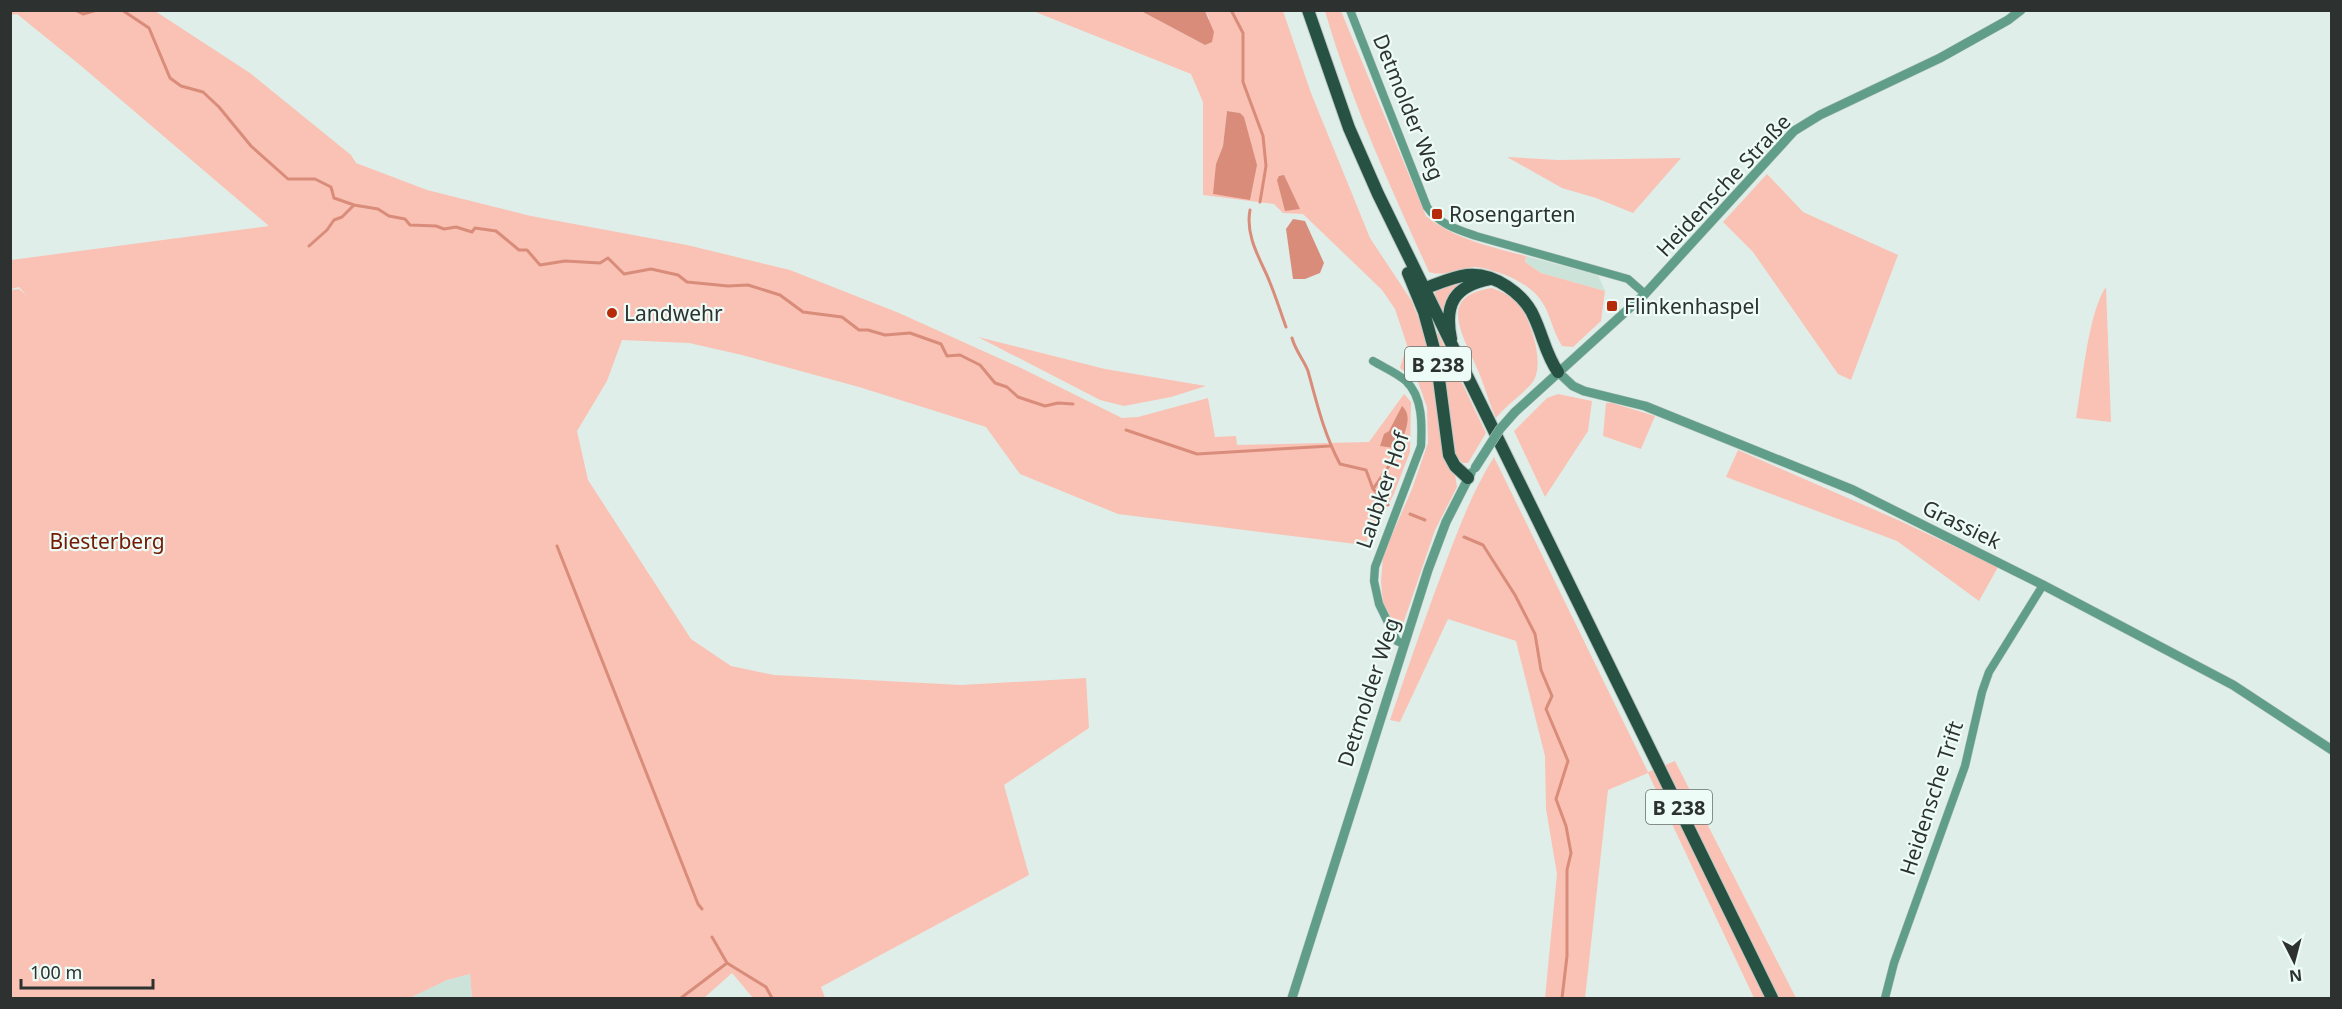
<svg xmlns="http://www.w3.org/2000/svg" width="2342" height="1009" viewBox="0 0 2342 1009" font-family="'Noto Sans',sans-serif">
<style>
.built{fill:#cce3da}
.green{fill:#f9c2b4;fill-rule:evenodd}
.water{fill:#d98c7a}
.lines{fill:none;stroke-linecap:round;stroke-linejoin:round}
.stream{stroke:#d98c7a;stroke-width:3}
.minor-casing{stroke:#bcc8c4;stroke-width:9}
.tertiary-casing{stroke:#bcc8c4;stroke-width:10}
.primary-casing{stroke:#bcc8c4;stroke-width:14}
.minor{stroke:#619e89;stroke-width:8}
.tertiary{stroke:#619e89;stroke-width:9}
.primary{stroke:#265143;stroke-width:12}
.tertiary-bridge-casing{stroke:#bcc8c4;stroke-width:10;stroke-linecap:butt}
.tertiary-bridge{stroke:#619e89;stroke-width:9}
.poi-dot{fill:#b72c08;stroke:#edfcf6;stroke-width:2}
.labels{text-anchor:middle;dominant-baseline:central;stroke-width:4.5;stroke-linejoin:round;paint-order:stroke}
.shield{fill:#edfcf6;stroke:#676f6b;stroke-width:1.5}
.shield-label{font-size:20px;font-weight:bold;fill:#2d3230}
.street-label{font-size:21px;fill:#2d3230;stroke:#edfcf6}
.poi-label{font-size:21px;fill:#2d3230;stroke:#edfcf6;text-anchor:start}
.park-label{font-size:21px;fill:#741904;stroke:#edfcf6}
</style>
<rect width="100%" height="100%" fill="#e0eee9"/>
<path class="built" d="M 1526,256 L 1598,275 L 1605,291 L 1541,273 L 1525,262 Z
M 470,974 L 472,998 L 410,998 L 447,980 Z"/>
<path class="green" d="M 11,10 L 155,11 L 250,73 L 351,155 L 356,163 L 427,190 L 531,216 L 687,245 L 790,270 L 899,313 L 1021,368 L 1122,418 L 1138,417 L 1208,398 L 1215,437 L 1236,436 L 1237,445 L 1369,442 L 1404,394 L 1411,402 L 1410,452 L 1393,496 L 1364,545 L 1118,514 L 1020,474 L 986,427 L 859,387 L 742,355 L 689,343 L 622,340 L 607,381 L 577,431 L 588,480 L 691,639 L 731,666 L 774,675 L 961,685 L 1086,678 L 1089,728 L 1004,785 L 1029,875 L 821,987 L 825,998 L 753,998 L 732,973 L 704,998 L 472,998 L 470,974 L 447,980 L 410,998 L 11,998 L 11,290 L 19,289 L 26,295 L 19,287 L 11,289 L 11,260 L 269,226 L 80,65 L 17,14 L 10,15 Z
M 1026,11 L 1141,11 L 1205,45 L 1209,18 L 1205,11 L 1283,11 L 1311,93 L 1370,238 L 1411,300 L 1418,317 L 1432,355 L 1455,474 L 1457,487 L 1435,530 L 1402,627 L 1398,630 L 1383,604 L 1381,582 L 1383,555 L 1412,489 L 1428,443 L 1427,407 L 1418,382 L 1400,368 L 1407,345 L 1395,309 L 1382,290 L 1303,214 L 1283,213 L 1274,204 L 1203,195 L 1203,102 L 1191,74 L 1033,11 ZM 1227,111 L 1240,113 L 1216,164 L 1223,146 Z
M 1325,11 L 1341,11 L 1426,216 C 1455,239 1491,247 1526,256 L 1525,262 L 1541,273 L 1605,291 L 1601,321 L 1573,347 L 1562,346 C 1555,335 1552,323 1547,311 C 1538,290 1518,279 1497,272 C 1490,270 1482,267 1474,267 C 1459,269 1443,277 1429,272 C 1390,186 1351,101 1325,11 Z
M 1507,157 L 1558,160 L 1681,158 L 1633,213 L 1596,198 L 1562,188 Z
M 1767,174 L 1803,212 L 1898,255 L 1851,380 L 1838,374 L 1753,252 L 1723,222 Z
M 1467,279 L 1445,313 L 1443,314 L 1434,295 L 1437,289 Z
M 2106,287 L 2111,422 L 2076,418 C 2082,386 2088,312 2106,287 Z
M 1492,288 C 1502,292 1512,296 1519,305 C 1531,321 1546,365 1532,383 C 1521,396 1506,405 1496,418 C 1488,401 1484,383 1476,366 C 1462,333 1437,296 1492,288 Z
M 1438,333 L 1486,433 L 1468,463 L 1463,463 L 1453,454 L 1435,335 Z
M 978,337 L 1105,369 L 1206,386 L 1171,397 L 1124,406 L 1100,400 Z
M 1558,394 L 1592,401 L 1588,431 L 1545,497 L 1514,431 L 1547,398 Z
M 1606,403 L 1612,403 L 1655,416 L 1641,449 L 1603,436 Z
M 1738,450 L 1898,520 L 1998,567 L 1979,601 L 1897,541 L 1726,477 Z
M 1494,457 L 1648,772 L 1675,761 L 1796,998 L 1754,998 L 1648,773 L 1608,790 L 1585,998 L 1545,998 L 1557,874 L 1546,809 L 1545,756 L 1516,641 L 1448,619 L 1400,722 L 1390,720 C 1409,664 1428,609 1449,554 C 1462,520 1475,487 1494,457 Z"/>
<path class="water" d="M 1141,11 L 1205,11 L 1214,32 L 1212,42 L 1205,45 Z
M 1227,111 L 1240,113 L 1244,117 L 1257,165 L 1250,200 L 1213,194 L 1216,164 L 1223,146 Z
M 1284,175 L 1300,209 L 1285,211 L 1277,180 L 1279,176 Z
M 1293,219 L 1305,221 L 1324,263 L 1320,273 L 1305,279 L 1293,279 L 1286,229 Z
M 1402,406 C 1413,416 1405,430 1402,442 L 1394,448 L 1380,446 L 1384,434 L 1389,431 Z"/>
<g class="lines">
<path class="stream" d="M 75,10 L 83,14 L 97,10
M 122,10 L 149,28 L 170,78 L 181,86 L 203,92 L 219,107 L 251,146 L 288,179 L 315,179 L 331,187 L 334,198 L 354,205 L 378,209 L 389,216 L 405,219 L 410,225 L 436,226 L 444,229 L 456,227 L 472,232 L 475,228 L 496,231 L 519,250 L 527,250 L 540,265 L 565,261 L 600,263 L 608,258 L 624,274 L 651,269 L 678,275 L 687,282 L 728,286 L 748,285 L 780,295 L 803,312 L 842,317 L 859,330 L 868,330 L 885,335 L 910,333 L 941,344 L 947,356 L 960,355 L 980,365 L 995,383 L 1007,387 L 1018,397 L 1045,406 L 1058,403 L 1073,404
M 1231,10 L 1243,33 L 1243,82 L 1263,136 L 1266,166 L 1260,202
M 1250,210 C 1246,231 1255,250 1264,269 C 1273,287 1279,308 1286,327
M 309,246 L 327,230 L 334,220 L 342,217 L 354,205
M 1292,338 C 1296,352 1304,360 1308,371 C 1317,404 1324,434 1340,464 L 1366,470 L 1373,489 L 1388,505
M 1126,430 L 1197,454 L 1330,446
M 1373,489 L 1391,463 L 1394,448
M 1410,514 L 1425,520
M 1464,537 L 1483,545 L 1515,595 L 1535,634 L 1541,670 L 1552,696 L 1546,709 L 1568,761 L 1556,799 L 1566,826 L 1571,853 L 1567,870 L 1567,956 L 1562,998
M 557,546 L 698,904 L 702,909
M 712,937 L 727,963 L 766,987 L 772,998
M 681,998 L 727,963"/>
<g class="minor-casing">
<path id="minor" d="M 1350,10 L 1427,207 C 1439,224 1456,229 1476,236 L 1628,279 L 1645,294
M 1373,361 C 1383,367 1397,373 1406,381 C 1423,397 1422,425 1421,446 L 1375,567 L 1374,581 L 1379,604 L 1397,641 L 1404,644
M 1885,998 L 1894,963 L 1965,766 L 1982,692 L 1989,672 L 2043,585"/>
</g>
<g class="tertiary-casing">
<path id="tertiary" d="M 1558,372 L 1573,386 L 1584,391 L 1645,406 L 1853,490 L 2043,585 L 2233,685 L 2332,750
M 1515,412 L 1645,294 L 1794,131 L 1820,115 L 1940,58 L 2008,20 L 2021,10
M 1292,998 L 1428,570 L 1446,522 L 1471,473"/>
</g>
<g class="primary-casing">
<path id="primary" d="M 1308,10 L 1349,128 L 1378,194 L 1772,998
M 1408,273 L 1424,312 L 1436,356 L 1449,455 L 1455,466 L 1468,478
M 1423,289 C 1437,284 1452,277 1467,275 C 1494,272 1524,294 1534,317 C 1543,336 1546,355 1558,372
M 1451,339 C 1444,304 1454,286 1490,279"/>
</g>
<use href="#minor" class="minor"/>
<use href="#tertiary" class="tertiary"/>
<use href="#primary" class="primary"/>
<g class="tertiary-bridge-casing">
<path id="tertiary-bridge" d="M 1475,468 L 1500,429 L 1515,412"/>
</g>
<use href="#tertiary-bridge" class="tertiary-bridge"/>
</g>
<g class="poi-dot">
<rect x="1431" y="208" width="12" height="12" rx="3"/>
<rect x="1606" y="300" width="12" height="12" rx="3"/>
<circle cx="612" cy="313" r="6"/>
</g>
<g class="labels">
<g class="shield">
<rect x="1405" y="347" width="66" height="34" rx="4.5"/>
<rect x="1646" y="790" width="66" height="34" rx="4.5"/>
</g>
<g class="shield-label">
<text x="1438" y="364">B 238</text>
<text x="1679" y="807">B 238</text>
</g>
<g class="street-label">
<text transform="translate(1409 107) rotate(68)">Detmolder Weg</text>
<text transform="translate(1723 185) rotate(-47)">Heidensche Straße</text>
<text transform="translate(1382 490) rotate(-71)">Laubker Hof</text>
<text transform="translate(1962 524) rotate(26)">Grassiek</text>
<text transform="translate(1368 692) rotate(-72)">Detmolder Weg</text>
<text transform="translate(1931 798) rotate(-72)">Heidensche Trift</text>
</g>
<g class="poi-label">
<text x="1449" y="214">Rosengarten</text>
<text x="1624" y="306">Flinkenhaspel</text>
<text x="624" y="313">Landwehr</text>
</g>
<g class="park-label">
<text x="107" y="541">Biesterberg</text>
</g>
</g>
<rect width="2342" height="1009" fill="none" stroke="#2d3230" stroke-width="24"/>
<g transform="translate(2294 961) rotate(174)" stroke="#edfcf6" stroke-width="4.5" paint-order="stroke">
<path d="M0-4.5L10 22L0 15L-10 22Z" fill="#2d3230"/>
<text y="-9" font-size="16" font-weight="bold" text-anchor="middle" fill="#2d3230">N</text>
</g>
<path d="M21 979v9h132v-9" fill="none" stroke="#2d3230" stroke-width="3"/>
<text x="30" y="979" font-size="18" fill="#2d3230" stroke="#edfcf6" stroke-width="4.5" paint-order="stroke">100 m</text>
</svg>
